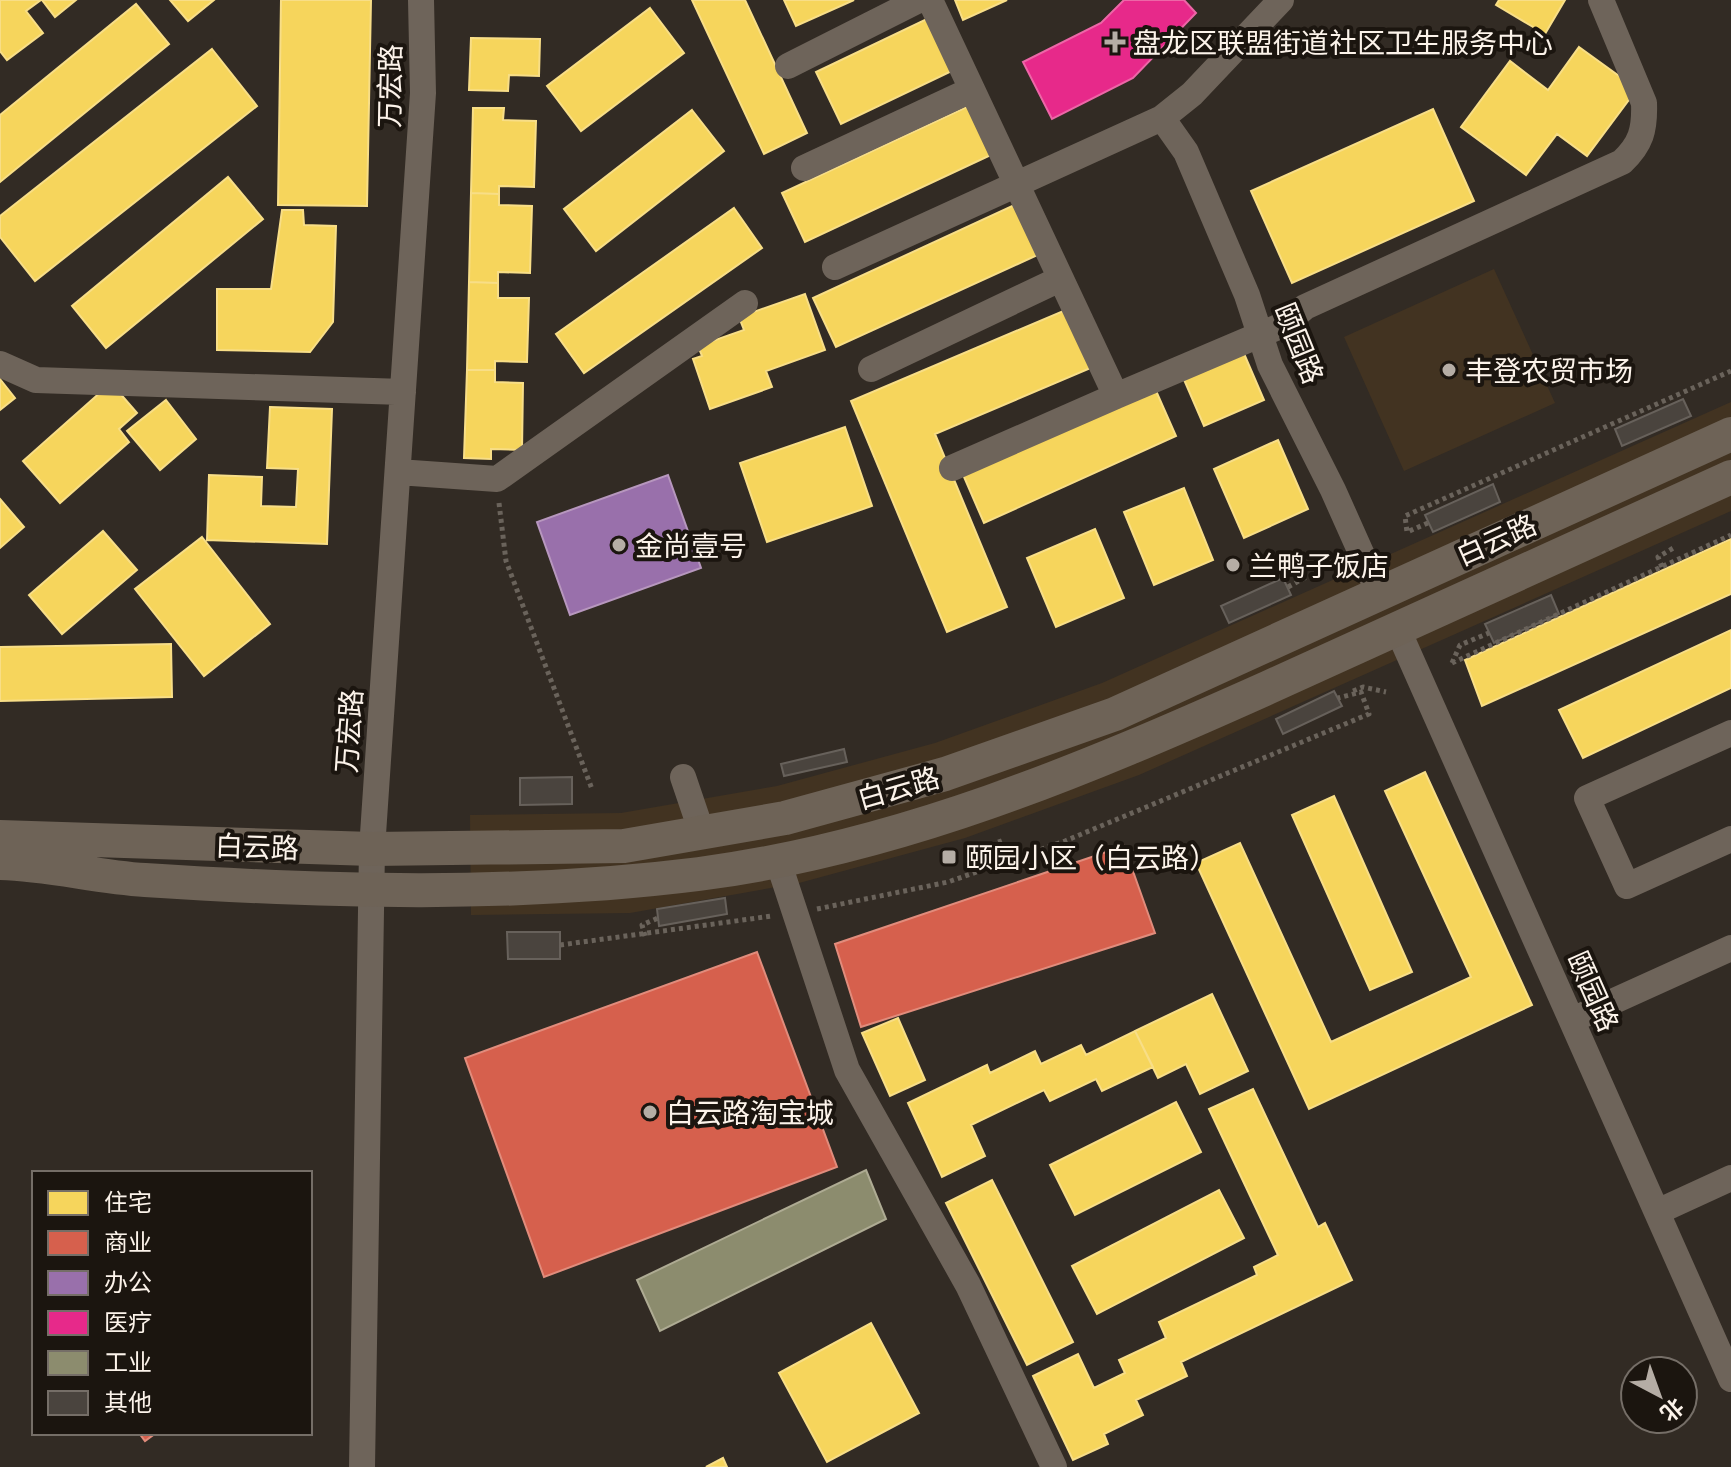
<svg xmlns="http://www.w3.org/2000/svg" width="1731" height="1467" viewBox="0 0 1731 1467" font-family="'Exo 2','Noto Sans SC',sans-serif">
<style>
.built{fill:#423321}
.homes{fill:#f6d55c;stroke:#f8de87;stroke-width:2}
.shops{fill:#d6604d;stroke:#e18c7c;stroke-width:2}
.offices{fill:#9970ab;stroke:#b797be;stroke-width:2}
.health{fill:#e7298a;stroke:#ed66a7;stroke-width:2}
.industry{fill:#8c8c6e;stroke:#aeab93;stroke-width:2}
.building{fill:#4a443e;stroke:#67615b;stroke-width:2}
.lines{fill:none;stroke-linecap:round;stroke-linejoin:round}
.path{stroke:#6a635b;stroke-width:5;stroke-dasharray:4 4;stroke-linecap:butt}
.minor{stroke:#6e645a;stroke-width:26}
.major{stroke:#6e6357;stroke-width:34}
.poi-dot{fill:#b5ada5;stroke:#1b150f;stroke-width:3}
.labels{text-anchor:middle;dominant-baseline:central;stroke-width:8;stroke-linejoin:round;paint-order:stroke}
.poi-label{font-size:28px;fill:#fcf3ea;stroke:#1b150f;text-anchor:start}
.street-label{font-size:28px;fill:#fcf3ea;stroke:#1b150f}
</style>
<rect width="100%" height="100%" fill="#322b24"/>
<path class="built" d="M 1494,269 L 1555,403 L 1404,471 L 1344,337 Z
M 1731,402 L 1731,511 L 1139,775 L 965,838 L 799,883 L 630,913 L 471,915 L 470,815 L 621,813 L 777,786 L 935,743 L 1102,683 Z"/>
<path class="homes" d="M 0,0 L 41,0 L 26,11 L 43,33 L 7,60 L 0,51 Z
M 42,0 L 76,0 L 55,17 Z
M 170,0 L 214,0 L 188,21 Z
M 281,0 L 371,0 L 367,206 L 278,205 Z
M 692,0 L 745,0 L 807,133 L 764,154 Z
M 784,0 L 854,0 L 796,26 Z
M 955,0 L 1007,0 L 963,20 Z
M 1499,0 L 1565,0 L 1545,34 L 1496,5 Z
M 136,4 L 169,44 L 0,182 L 0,115 Z
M 650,8 L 684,53 L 581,131 L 547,86 Z
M 933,16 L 958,68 L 841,124 L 816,72 Z
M 471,38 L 540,39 L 539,76 L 509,75 L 508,91 L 469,90 Z
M 1579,47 L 1637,89 L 1587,156 L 1557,134 L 1526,175 L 1461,127 L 1510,61 L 1548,90 Z
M 212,49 L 257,106 L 35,281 L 0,237 L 0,216 Z
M 971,105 L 993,154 L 805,242 L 782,193 Z
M 473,108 L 504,108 L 503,120 L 536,121 L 534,187 L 499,186 L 499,194 L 471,193 Z
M 1433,109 L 1474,201 L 1292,283 L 1251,191 Z
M 692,110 L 724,151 L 596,251 L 564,209 Z
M 228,177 L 263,219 L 106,348 L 72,306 Z
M 471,193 L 499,194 L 499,205 L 532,206 L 530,273 L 498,272 L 498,283 L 469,282 Z
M 1021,202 L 1044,252 L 836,347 L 813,298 Z
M 734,208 L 762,248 L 584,373 L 556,334 Z
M 282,210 L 303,210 L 304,225 L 336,226 L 333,322 L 310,352 L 217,350 L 217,289 L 271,289 Z
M 469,282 L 498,283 L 498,298 L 529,298 L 527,362 L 495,361 L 495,370 L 467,370 Z
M 805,294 L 825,350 L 766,371 L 772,387 L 710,409 L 693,359 L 702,356 L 698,346 L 744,330 L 739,317 Z
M 1068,309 L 1093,367 L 935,434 L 1007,607 L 947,632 L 851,401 Z
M 1242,349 L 1264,400 L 1204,426 L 1182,375 Z
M 467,370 L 495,370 L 495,382 L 523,383 L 522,450 L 491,449 L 491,459 L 464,458 Z
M 0,379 L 15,398 L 0,410 Z
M 111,383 L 137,413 L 119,429 L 129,442 L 60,503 L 23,461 Z
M 1153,384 L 1176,436 L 984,523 L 961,470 Z
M 166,400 L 196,439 L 160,470 L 127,431 Z
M 270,407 L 332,409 L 327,544 L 207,540 L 209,475 L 262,477 L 261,506 L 296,507 L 298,469 L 267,468 Z
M 845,427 L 872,506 L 767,542 L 740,463 Z
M 1278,440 L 1308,509 L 1244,538 L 1214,469 Z
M 1184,488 L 1213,560 L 1154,585 L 1124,512 Z
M 0,499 L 24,527 L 0,548 Z
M 1095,529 L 1124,598 L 1056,627 L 1027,558 Z
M 103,531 L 137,570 L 62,634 L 29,595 Z
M 202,537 L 270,624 L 204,676 L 135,589 Z
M 1731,539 L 1731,594 L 1482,706 L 1465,660 Z
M 1731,630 L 1731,688 L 1583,758 L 1559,710 Z
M 171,644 L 172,697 L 0,701 L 0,647 Z
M 1425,772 L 1532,1005 L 1309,1109 L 1196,863 L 1240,843 L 1331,1042 L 1471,977 L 1385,791 Z
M 1334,796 L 1412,972 L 1370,990 L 1292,815 Z
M 1212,994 L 1248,1071 L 1200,1094 L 1186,1064 L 1158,1078 L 1135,1031 Z
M 898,1018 L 925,1080 L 890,1096 L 862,1033 Z
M 1135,1031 L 1153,1067 L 1102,1091 L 1096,1079 L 1050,1101 L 1044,1090 L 971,1125 L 985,1156 L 942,1177 L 908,1103 L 987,1065 L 990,1073 L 1035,1051 L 1041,1064 L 1081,1045 L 1086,1055 Z
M 1253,1089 L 1318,1227 L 1325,1223 L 1352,1280 L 1181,1362 L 1187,1376 L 1136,1400 L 1143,1415 L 1104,1434 L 1108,1444 L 1073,1460 L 1033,1376 L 1078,1354 L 1094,1388 L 1125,1373 L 1119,1360 L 1166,1338 L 1159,1322 L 1257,1275 L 1254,1267 L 1278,1255 L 1209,1109 Z
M 1176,1102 L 1201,1152 L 1075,1215 L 1050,1165 Z
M 992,1180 L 1073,1342 L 1027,1365 L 946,1203 Z
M 1219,1190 L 1244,1238 L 1097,1314 L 1072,1266 Z
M 871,1323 L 919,1413 L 827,1462 L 779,1373 Z
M 723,1458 L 727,1467 L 706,1467 Z"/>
<path class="shops" d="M 1124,846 L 1155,933 L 861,1027 L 835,944 Z
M 757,952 L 837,1167 L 544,1277 L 465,1058 Z
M 139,1433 L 156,1433 L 145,1441 Z"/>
<path class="offices" d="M 668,475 L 701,568 L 570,615 L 537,522 Z"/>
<path class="health" d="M 1124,0 L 1184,0 L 1196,13 L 1133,78 L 1052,119 L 1023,62 L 1101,23 Z"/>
<path class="industry" d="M 866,1170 L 886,1219 L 660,1331 L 637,1280 Z"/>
<path class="building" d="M 1683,399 L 1691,416 L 1622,446 L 1615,429 Z
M 1493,484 L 1500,502 L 1433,532 L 1425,515 Z
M 1283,578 L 1291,595 L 1229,623 L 1221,606 Z
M 1551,595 L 1559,614 L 1494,643 L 1485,624 Z
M 1334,691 L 1342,706 L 1283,734 L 1276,719 Z
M 844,749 L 847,762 L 784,776 L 781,764 Z
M 572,777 L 572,804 L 520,805 L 520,778 Z
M 725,898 L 727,914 L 659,926 L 657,909 Z
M 507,932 L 560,932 L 560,959 L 508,959 Z"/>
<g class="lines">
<path class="path" d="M 499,503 L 506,561 L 592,789
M 1428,523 L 1407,532 L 1405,516 L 1731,371
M 1662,567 L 1658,557 L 1675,547
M 1288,587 L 1306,577
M 1452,663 L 1731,535
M 1452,663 L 1460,645 L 1489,633
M 1353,691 L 1363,687 L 1386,692
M 995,866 L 988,846 L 1004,840
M 817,909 L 948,882 L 1065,841 L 1369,714 L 1361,692 L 1338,698
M 645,936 L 642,925 L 658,918
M 560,945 L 772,916"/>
<path class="minor" d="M 930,0 L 1116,396 L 1285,324 L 1305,307 L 1622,162 C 1641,144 1645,130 1644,103 L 1601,0
M 788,66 L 919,0
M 1162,118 L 1186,152 L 1247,295 L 1270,365 L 1333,490 L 1379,593
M 804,168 L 971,90
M 835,267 L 1162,118 L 1192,94 L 1281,0
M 0,364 L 36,380 L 403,392
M 871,369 L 1060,279
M 952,468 L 1116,396
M 398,472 L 497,479 L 745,303
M 1398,630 L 1731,1379
M 1731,733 L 1587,798 L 1627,886 L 1731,839
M 683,777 L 702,833
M 778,861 L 847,1070 L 968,1285 L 1054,1467
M 1572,1020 L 1731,948
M 1657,1212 L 1731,1178
M 362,1467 L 372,849 L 423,93 L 421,0"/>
<path class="major" d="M 0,837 L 372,849 L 624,846 L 785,818 L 945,774 L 1115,714 L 1731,434
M 0,863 C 48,864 96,877 145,880 C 328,892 516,897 699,874 C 899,848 1084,770 1267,688 C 1422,619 1576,547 1731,477"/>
</g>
<g class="poi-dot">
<path d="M1111 30h8v8h8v8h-8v8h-8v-8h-8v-8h8z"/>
<circle cx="1449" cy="370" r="8"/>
<circle cx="619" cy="545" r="8"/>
<circle cx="1233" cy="565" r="8"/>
<rect x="941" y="849" width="16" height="16" rx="4"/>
<circle cx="650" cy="1112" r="8"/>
</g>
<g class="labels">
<g class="poi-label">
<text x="1133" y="42">盘龙区联盟街道社区卫生服务中心</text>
<text x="1465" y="370">丰登农贸市场</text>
<text x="635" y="545">金尚壹号</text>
<text x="1249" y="565">兰鸭子饭店</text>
<text x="965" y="857">颐园小区（白云路）</text>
<text x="666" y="1112">白云路淘宝城</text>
</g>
<g class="street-label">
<text transform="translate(389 86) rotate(-89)">万宏路</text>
<text transform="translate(1300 343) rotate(68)">颐园路</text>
<text transform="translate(1496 539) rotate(-24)">白云路</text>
<text transform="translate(348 731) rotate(-86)">万宏路</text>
<text transform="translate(898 787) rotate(-16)">白云路</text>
<text transform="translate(257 846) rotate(2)">白云路</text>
<text transform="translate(1594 991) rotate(66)">颐园路</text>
</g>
</g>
<rect x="32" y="1171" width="280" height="264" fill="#1b150f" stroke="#756e67" stroke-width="2"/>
<rect x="48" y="1191" width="40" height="24" fill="#f6d55c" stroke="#756e67" stroke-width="2"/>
<text x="104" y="1211" font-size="24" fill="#fcf3ea">住宅</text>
<rect x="48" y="1231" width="40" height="24" fill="#d6604d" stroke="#756e67" stroke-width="2"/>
<text x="104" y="1251" font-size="24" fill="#fcf3ea">商业</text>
<rect x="48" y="1271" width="40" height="24" fill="#9970ab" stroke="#756e67" stroke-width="2"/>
<text x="104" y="1291" font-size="24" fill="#fcf3ea">办公</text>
<rect x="48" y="1311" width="40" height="24" fill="#e7298a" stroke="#756e67" stroke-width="2"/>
<text x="104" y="1331" font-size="24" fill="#fcf3ea">医疗</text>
<rect x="48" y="1351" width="40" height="24" fill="#8c8c6e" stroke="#756e67" stroke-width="2"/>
<text x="104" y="1371" font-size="24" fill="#fcf3ea">工业</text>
<rect x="48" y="1391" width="40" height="24" fill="#4a443e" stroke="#756e67" stroke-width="2"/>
<text x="104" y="1411" font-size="24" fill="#fcf3ea">其他</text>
<g transform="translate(1659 1395) rotate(139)"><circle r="38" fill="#1b150f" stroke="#756e67" stroke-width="2"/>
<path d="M0-6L14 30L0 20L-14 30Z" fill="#b5ada5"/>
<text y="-12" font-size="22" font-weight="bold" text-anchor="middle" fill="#fcf3ea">北</text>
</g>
</svg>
